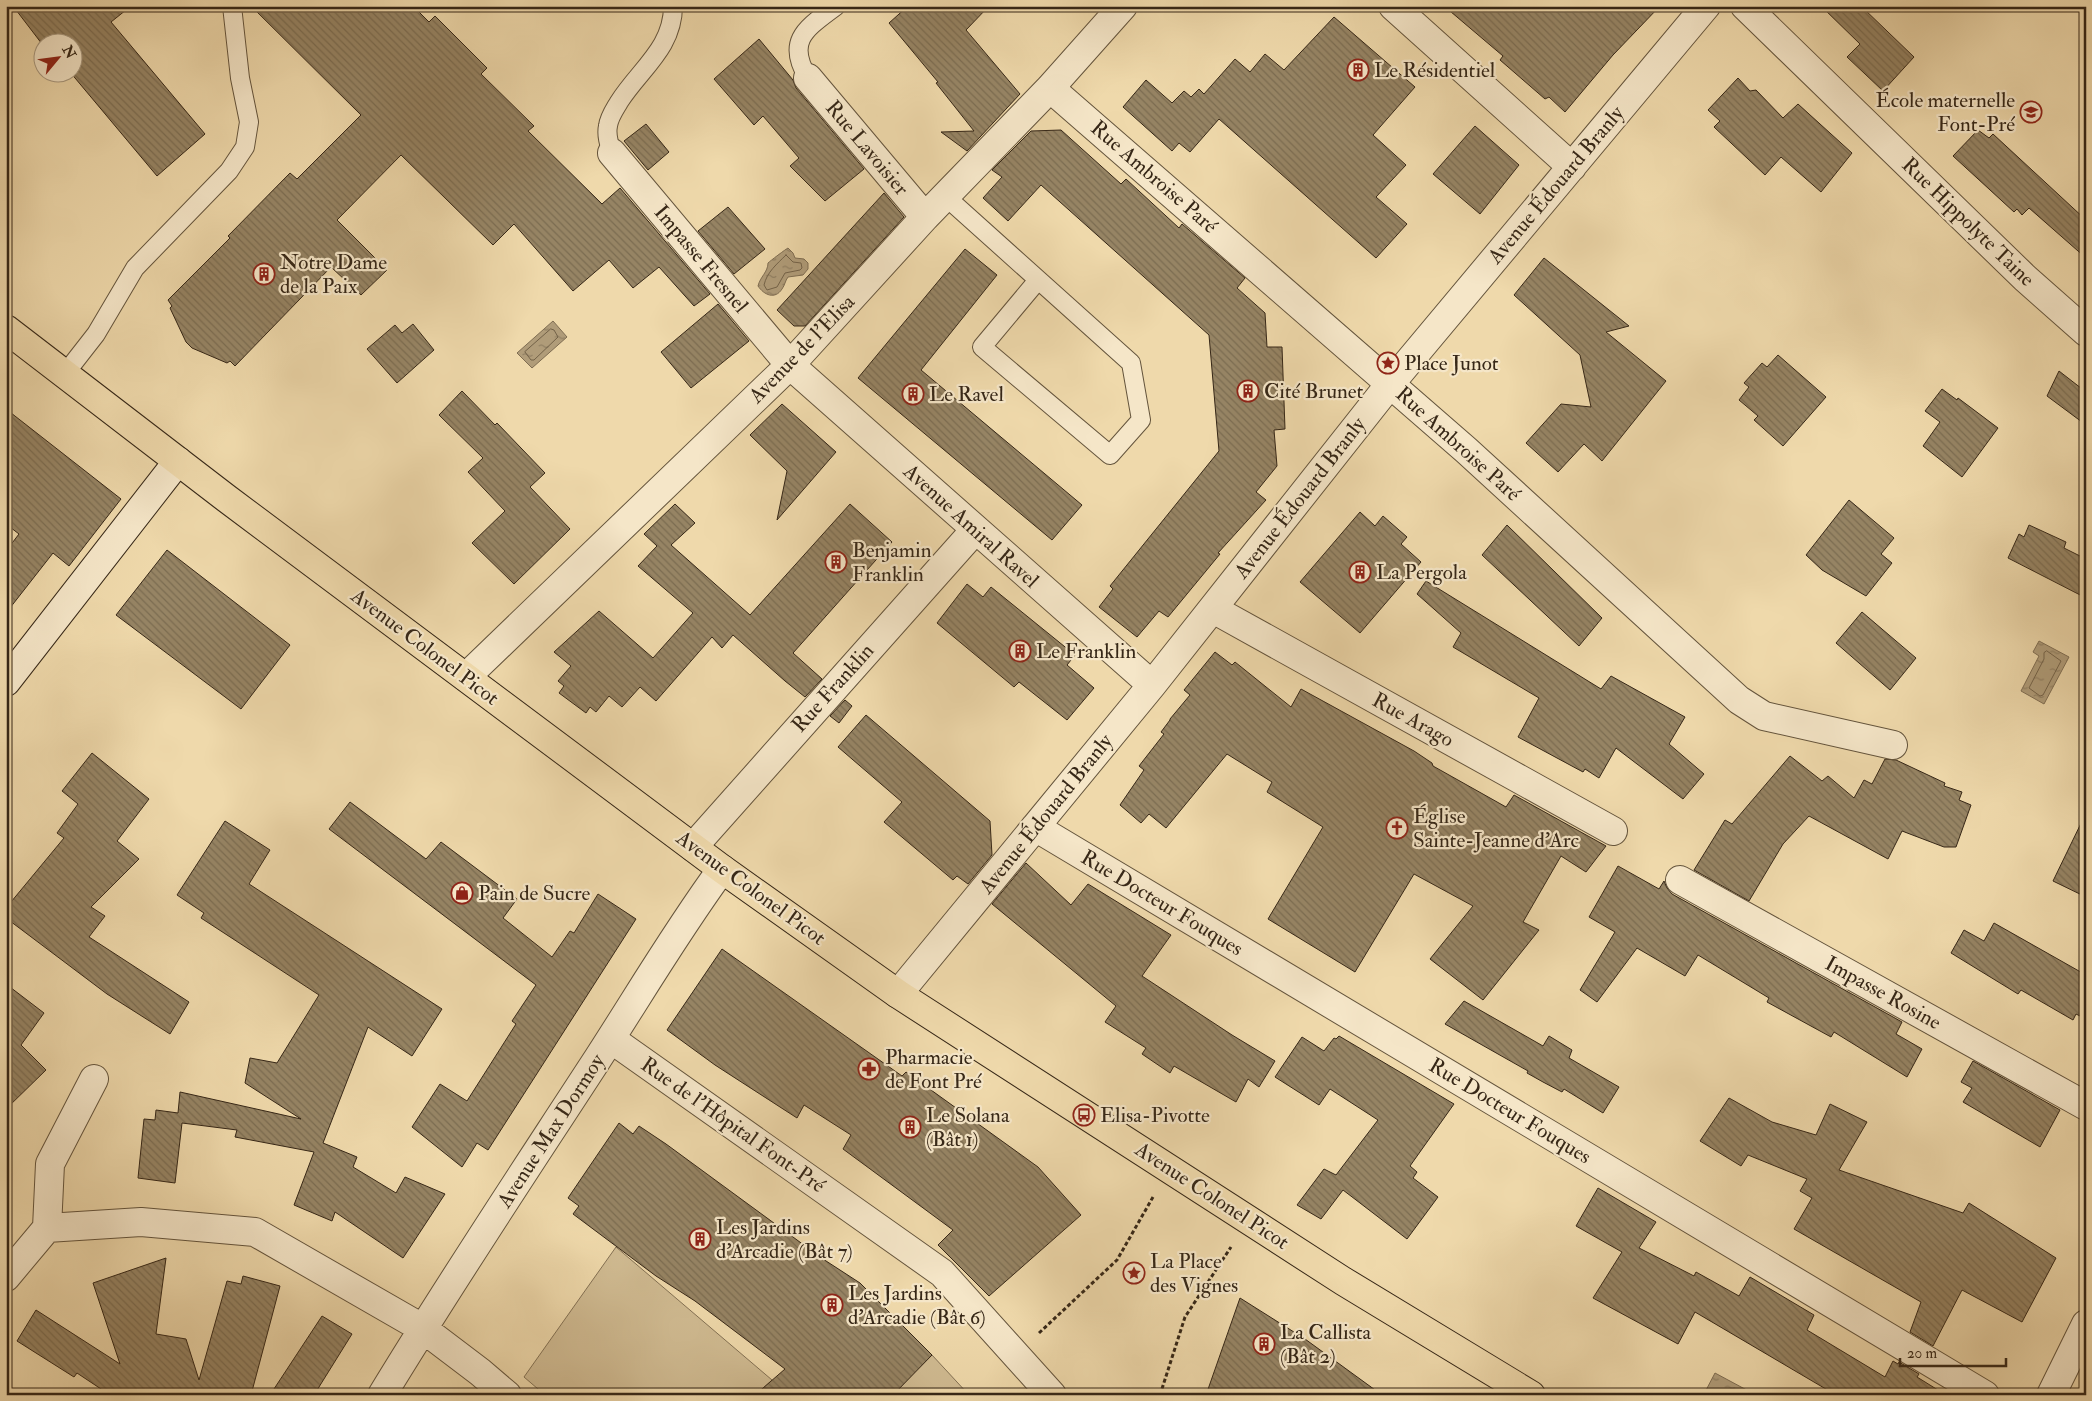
<svg xmlns="http://www.w3.org/2000/svg" width="2092" height="1401" viewBox="0 0 2092 1401" font-family="'IM FELL Double Pica',serif">
<style>
.green{fill:#d0bb92;stroke:#837154}
.water{fill:url(#water-ripples);stroke:#7f6d52}
.lines{fill:none;stroke-linecap:round;stroke-linejoin:round}
.shore{stroke:#736248;stroke-width:1}
.building{fill:url(#building-back-hatch);stroke:#362717}
.lane-casing{stroke:#64543c;stroke-width:20}
.street-casing{stroke:#64543c;stroke-width:30}
.secondary-casing{stroke:#362717;stroke-width:30}
.primary-casing{stroke:#362717;stroke-width:30}
.path{stroke:#362717;stroke-width:3;stroke-dasharray:4 2.5;stroke-linecap:butt}
.lane{stroke:#f5e6c8;stroke-width:18}
.street{stroke:#f5e6c8;stroke-width:28}
.secondary{stroke:#f5e6c8;stroke-width:28}
.primary{stroke:#efd9ab;stroke-width:28}
.labels{text-anchor:middle;dominant-baseline:central;stroke-width:4.5;stroke-linejoin:round;paint-order:stroke}
.poi-label{font-size:21px;fill:#362717;stroke:#f5e6c8;text-anchor:start}
.street-label{font-size:21px;fill:#362717;stroke:#f5e6c8}
</style>
<defs>
<pattern id="water-ripples" width="26" height="14" patternUnits="userSpaceOnUse" patternTransform="scale(1.25)"><rect width="26" height="14" fill="#b09c79"/><path d="M2 4q2-2 4 0t4 0M15 11q2-2 4 0t4 0" fill="none" stroke="#907f62"/></pattern>
<pattern id="building-back-hatch" width="6" height="6" patternUnits="userSpaceOnUse" patternTransform="scale(1.25)"><rect width="6" height="6" fill="#968464"/><path d="M-1 5l2 2M0 0l6 6M5-1l2 2" fill="none" stroke="#7b6c51"/></pattern>
</defs>
<rect width="100%" height="100%" fill="#efd9ab"/>
<filter id="stains"><feTurbulence type="fractalNoise" baseFrequency=".004" numOctaves="4"/><feColorMatrix values="0 0 0 0 .2 0 0 0 0 .09 0 0 0 0 .02 0 0 0 .5 -.17"/></filter>
<radialGradient id="worn" r=".72"><stop offset=".6" stop-color="#630" stop-opacity="0"/><stop offset="1" stop-color="#630" stop-opacity=".3"/></radialGradient>
<path class="green" d="M 616,1247 L 772,1380 L 756,1395 L 545,1395 L 524,1377 Z
M 932,1355 L 969,1395 L 890,1395 Z"/>
<path class="water" d="M 788,248 L 793,253 L 795,258 L 804,259 L 808,263 L 808,269 L 803,275 L 788,277 C 785,281 785,285 782,289 C 775,300 764,295 758,286 C 760,277 768,272 768,263 C 770,261 786,249 788,248 Z
M 553,321 L 567,337 L 532,368 L 517,353 Z
M 2039,641 L 2069,657 L 2044,704 L 2021,691 L 2039,656 L 2033,652 Z
M 1715,1373 L 1756,1395 L 1704,1394 Z"/>
<g class="lines">
<path class="shore" d="M 786,255 L 793,262 L 801,263 L 802,268 L 800,270 L 785,273 L 777,287 L 767,290 L 764,285 C 767,272 777,264 786,255 Z
M 551,329 L 554,330 L 558,337 L 534,360 L 531,360 L 525,352 Z
M 2047,651 L 2061,661 L 2043,695 L 2040,696 L 2029,688 L 2044,659 L 2044,653 Z"/>
</g>
<path class="building" d="M 13,6 L 131,6 L 111,22 L 205,134 L 157,176 L 70,72 L 72,72 L 72,42 L 45,42 L 42,44 Z
M 251,6 L 413,6 L 429,22 L 435,16 L 487,68 L 481,74 L 534,126 L 528,131 L 602,204 L 620,188 L 710,294 L 694,306 L 659,267 L 633,288 L 609,260 L 573,291 L 514,224 L 493,245 L 401,155 L 337,220 L 387,270 L 361,295 L 331,267 L 235,366 L 230,361 L 227,363 L 192,348 L 186,342 L 170,308 L 172,306 L 168,300 L 230,238 L 228,236 L 290,173 L 297,179 L 361,115 Z
M 908,6 L 989,6 L 966,30 L 1020,94 L 967,151 L 941,132 L 974,131 L 936,83 L 938,82 L 889,23 Z
M 1444,6 L 1660,6 L 1613,55 L 1565,112 L 1549,97 L 1545,99 L 1500,60 L 1503,56 Z
M 1821,6 L 1861,6 L 1914,57 L 1883,91 L 1847,57 L 1860,44 Z
M 1334,17 L 1415,87 L 1373,135 L 1406,165 L 1376,197 L 1407,224 L 1376,258 L 1219,119 L 1190,152 L 1179,143 L 1172,151 L 1123,107 L 1146,80 L 1172,103 L 1184,91 L 1191,97 L 1199,89 L 1204,94 L 1235,59 L 1250,72 L 1265,54 L 1284,70 Z
M 759,39 L 793,80 L 796,88 L 864,169 L 825,201 L 790,166 L 799,158 L 763,116 L 754,125 L 714,79 Z
M 1738,78 L 1750,91 L 1756,90 L 1783,118 L 1798,104 L 1852,153 L 1821,192 L 1781,157 L 1765,175 L 1714,127 L 1720,121 L 1708,110 Z
M 646,124 L 669,152 L 648,170 L 624,141 Z
M 1475,126 L 1519,165 L 1480,214 L 1433,174 Z
M 1061,130 L 1121,184 L 1126,179 L 1179,228 L 1182,224 L 1245,278 L 1237,288 L 1265,313 L 1267,347 L 1282,347 L 1285,429 L 1274,430 L 1277,466 L 1256,492 L 1266,500 L 1218,553 L 1220,554 L 1168,617 L 1159,611 L 1137,637 L 1099,607 L 1113,589 L 1110,586 L 1219,451 L 1209,335 L 1041,185 L 1008,221 L 983,198 L 1002,177 L 992,170 L 1031,131 Z
M 1978,130 L 1989,138 L 1993,134 L 2086,220 L 2086,258 L 2029,208 L 2022,215 L 2017,209 L 2014,212 L 1953,156 Z
M 884,193 L 904,217 L 805,326 L 794,326 L 777,310 Z
M 728,207 L 765,249 L 734,274 L 698,231 Z
M 965,249 L 997,275 L 921,370 L 1082,505 L 1052,540 L 858,378 Z
M 1544,258 L 1629,326 L 1606,332 L 1666,381 L 1602,461 L 1584,444 L 1558,472 L 1526,443 L 1561,404 L 1591,407 L 1580,355 L 1514,295 Z
M 718,304 L 749,341 L 691,388 L 661,352 Z
M 413,324 L 434,350 L 397,383 L 367,349 L 395,325 L 402,333 Z
M 1778,355 L 1826,397 L 1783,446 L 1754,420 L 1758,416 L 1739,400 L 1749,387 L 1744,383 L 1762,363 L 1767,367 Z
M 2059,371 L 2086,392 L 2086,425 L 2047,396 Z
M 1942,389 L 1957,400 L 1958,398 L 1998,428 L 1962,477 L 1923,446 L 1940,422 L 1925,411 Z
M 462,391 L 495,425 L 497,423 L 545,473 L 530,487 L 570,529 L 514,584 L 472,543 L 505,511 L 468,472 L 483,458 L 439,415 Z
M 782,404 L 836,452 L 777,520 L 787,471 L 750,435 Z
M 6,409 L 121,499 L 69,566 L 53,553 L 6,613 L 6,551 L 19,534 L 6,524 Z
M 1849,500 L 1894,538 L 1881,554 L 1892,563 L 1866,596 L 1822,570 L 1806,555 Z
M 675,504 L 695,523 L 671,545 L 750,615 L 850,504 L 892,542 L 793,653 L 822,679 L 805,697 L 785,681 L 733,635 L 722,648 L 712,637 L 656,701 L 640,687 L 622,707 L 609,696 L 596,712 L 590,707 L 586,713 L 559,693 L 564,686 L 558,681 L 571,666 L 554,652 L 599,611 L 653,658 L 693,613 L 638,566 L 657,546 L 644,534 Z
M 1360,512 L 1375,526 L 1383,516 L 1407,537 L 1401,544 L 1421,562 L 1360,633 L 1300,582 Z
M 1507,525 L 1602,618 L 1579,646 L 1482,555 Z
M 2029,525 L 2066,542 L 2064,548 L 2086,559 L 2086,598 L 2008,558 L 2019,534 L 2024,537 Z
M 167,550 L 290,645 L 241,709 L 116,615 Z
M 1426,581 L 1601,689 L 1611,676 L 1685,717 L 1669,744 L 1704,774 L 1683,799 L 1616,748 L 1599,778 L 1585,769 L 1583,772 L 1518,737 L 1539,698 L 1453,647 L 1461,633 L 1417,594 Z
M 967,584 L 983,597 L 991,587 L 1075,655 L 1067,665 L 1094,688 L 1067,720 L 1019,682 L 1014,687 L 937,623 Z
M 1862,612 L 1916,658 L 1890,690 L 1836,643 Z
M 1215,652 L 1232,665 L 1235,662 L 1291,707 L 1301,689 L 1414,751 L 1432,763 L 1433,766 L 1506,807 L 1514,795 L 1606,846 L 1586,872 L 1561,856 L 1523,922 L 1539,930 L 1483,1000 L 1430,959 L 1473,906 L 1414,874 L 1355,972 L 1268,919 L 1323,827 L 1267,792 L 1272,782 L 1227,754 L 1166,828 L 1149,814 L 1141,823 L 1120,805 L 1144,770 L 1139,766 L 1164,734 L 1161,732 L 1170,720 L 1170,719 L 1190,695 L 1184,690 Z
M 845,700 L 852,706 L 839,723 L 830,716 Z
M 866,715 L 990,821 L 992,855 L 968,884 L 957,876 L 953,880 L 884,822 L 902,802 L 838,747 Z
M 92,753 L 149,799 L 117,841 L 139,859 L 91,907 L 105,916 L 89,937 L 189,1002 L 170,1034 L 107,994 L 6,918 L 6,908 L 64,838 L 57,833 L 78,804 L 62,791 Z
M 1790,756 L 1822,781 L 1828,776 L 1854,798 L 1864,780 L 1872,784 L 1885,759 L 1896,760 L 1945,783 L 1944,786 L 1962,792 L 1959,800 L 1971,805 L 1956,847 L 1944,847 L 1902,831 L 1888,859 L 1809,816 L 1783,844 L 1749,901 L 1694,870 L 1725,820 L 1732,824 Z
M 350,802 L 426,859 L 441,842 L 517,899 L 503,918 L 552,957 L 570,931 L 574,933 L 598,894 L 636,919 L 488,1150 L 477,1143 L 462,1167 L 412,1127 L 440,1084 L 467,1101 L 516,1024 L 512,1021 L 536,985 L 329,829 Z
M 2086,813 L 2086,897 L 2053,881 Z
M 225,821 L 270,850 L 249,884 L 442,1009 L 412,1056 L 368,1027 L 323,1143 L 357,1157 L 353,1167 L 396,1193 L 405,1177 L 445,1194 L 403,1258 L 335,1212 L 332,1221 L 294,1205 L 314,1152 L 235,1137 L 237,1130 L 182,1123 L 175,1183 L 138,1178 L 144,1119 L 155,1120 L 156,1110 L 178,1113 L 180,1092 L 301,1119 L 245,1083 L 250,1058 L 277,1063 L 319,995 L 201,918 L 204,913 L 177,895 Z
M 1026,863 L 1071,905 L 1088,884 L 1171,935 L 1142,976 L 1232,1035 L 1275,1061 L 1259,1087 L 1248,1079 L 1236,1102 L 1174,1066 L 1170,1073 L 1142,1054 L 1146,1048 L 1105,1022 L 1116,1006 L 992,904 Z
M 1618,866 L 1659,889 L 1664,881 L 1667,888 L 1672,894 L 1902,1022 L 1896,1034 L 1922,1049 L 1907,1077 L 1834,1032 L 1831,1037 L 1767,1002 L 1769,998 L 1698,955 L 1685,976 L 1637,948 L 1597,1002 L 1580,990 L 1615,932 L 1589,917 Z
M 1994,923 L 2086,975 L 2086,1019 L 2076,1014 L 2073,1020 L 2021,990 L 2018,994 L 1951,953 L 1964,930 L 1984,941 Z
M 722,949 L 902,1076 L 906,1072 L 1038,1167 L 1081,1215 L 989,1296 L 938,1245 L 953,1230 L 843,1149 L 851,1135 L 804,1105 L 797,1118 L 715,1065 L 667,1030 Z
M 6,984 L 44,1013 L 21,1045 L 46,1070 L 6,1109 Z
M 1464,1001 L 1543,1046 L 1549,1036 L 1572,1050 L 1569,1058 L 1619,1087 L 1603,1113 L 1564,1089 L 1562,1092 L 1543,1082 L 1527,1073 L 1528,1071 L 1445,1024 Z
M 1339,1036 L 1454,1104 L 1410,1166 L 1417,1172 L 1413,1178 L 1438,1197 L 1407,1239 L 1343,1190 L 1321,1219 L 1297,1205 L 1324,1169 L 1336,1175 L 1378,1120 L 1330,1089 L 1319,1105 L 1275,1077 L 1302,1037 L 1324,1051 L 1334,1038 L 1336,1039 Z
M 1973,1061 L 2060,1110 L 2040,1147 L 1963,1102 L 1972,1088 L 1961,1082 Z
M 1729,1098 L 1772,1122 L 1816,1135 L 1830,1104 L 1867,1122 L 1839,1170 L 1963,1213 L 1969,1203 L 2056,1258 L 2022,1322 L 1962,1290 L 1933,1346 L 1910,1332 L 1921,1302 L 1794,1229 L 1812,1198 L 1800,1191 L 1807,1179 L 1748,1155 L 1741,1166 L 1700,1141 Z
M 619,1123 L 633,1134 L 639,1126 L 666,1144 L 823,1259 L 860,1283 L 932,1355 L 893,1395 L 755,1395 L 785,1369 L 695,1301 L 656,1276 L 573,1214 L 579,1206 L 568,1198 Z
M 1598,1188 L 1656,1222 L 1639,1248 L 1694,1276 L 1696,1272 L 1739,1296 L 1750,1277 L 1814,1315 L 1807,1330 L 1885,1377 L 1893,1361 L 1898,1364 L 1899,1362 L 1919,1374 L 1917,1377 L 1946,1395 L 1836,1395 L 1695,1312 L 1678,1344 L 1593,1298 L 1622,1252 L 1576,1226 Z
M 166,1258 L 156,1334 L 186,1339 L 199,1380 L 227,1281 L 241,1284 L 243,1276 L 280,1286 L 251,1395 L 110,1395 L 77,1373 L 74,1377 L 17,1341 L 36,1310 L 120,1364 L 93,1283 Z
M 1240,1298 L 1305,1339 L 1382,1395 L 1206,1395 Z
M 322,1316 L 352,1334 L 314,1395 L 270,1395 Z"/>
<g class="lines">
<g class="lane-casing">
<path id="lane" d="M 808,78 C 785,40 807,28 836,6
M 612,153 C 609,144 606,135 608,126 C 609,117 615,109 619,102 C 640,69 673,48 673,6
M 945,196 L 1131,363 L 1141,420 L 1110,455 L 982,347 L 1038,280
M 64,375 L 96,334 L 135,268 L 229,171 L 245,147 L 249,122 L 240,78 L 232,6"/>
</g>
<g class="street-casing">
<path id="street" d="M 1393,6 L 1572,167
M 1745,6 L 2025,278 L 2086,332
M 808,78 L 925,217
M 1050,88 L 1466,450 L 1739,700 L 1764,716 L 1893,745
M 612,153 L 790,365 L 1152,685
M 1213,609 L 1613,831
M 466,677 L 790,365 L 925,217 L 1050,88 L 1123,6
M 1035,827 L 1985,1395
M 693,847 L 975,530
M 1680,880 L 2086,1106
M 898,994 L 1152,685 L 1390,384 L 1706,6
M 611,1039 L 942,1273 L 1052,1395
M 47,1228 L 50,1164 L 94,1079
M 6,1277 L 47,1228 L 141,1222 L 255,1232 L 422,1328 L 480,1372 L 507,1395
M 382,1395 C 450,1283 522,1175 593,1066 C 636,1000 675,933 722,869
M 2051,1395 L 2086,1324"/>
</g>
<g class="secondary-casing">
<path id="secondary" d="M 6,682 L 178,461"/>
</g>
<g class="primary-casing">
<path id="primary" d="M 6,329 L 226,498 L 722,869 L 898,994 L 1343,1281 L 1531,1395"/>
</g>
<path class="path" d="M 1039,1333 L 1117,1260 L 1153,1197
M 1160,1395 L 1185,1317 L 1231,1247"/>
<use href="#lane" class="lane"/>
<use href="#street" class="street"/>
<use href="#secondary" class="secondary"/>
<use href="#primary" class="primary"/>
</g>
<defs>
<g id="building-ring" transform="scale(1.125)"><circle r="9.5" fill="#f5e6c8" stroke="#8f2418" stroke-width="1.5"/><path d="M-4-6H4V6H1V3H-1V6H-4ZM-2.5-4.3h1.7v1.8h-1.7ZM.8-4.3h1.7v1.8H.8ZM-2.5-1h1.7V.8h-1.7ZM.8-1h1.7V.8H.8Z" fill="#8f2418"/></g>
<g id="school-ring" transform="scale(1.125)"><circle r="9.5" fill="#f5e6c8" stroke="#8f2418" stroke-width="1.5"/><path d="M0-5L7-2L0 1L-7-2ZM-4 1L0 2.5L4 1V4Q0 6-4 4Z" fill="#8f2418"/></g>
<g id="sight-ring" transform="scale(1.125)"><circle r="9.5" fill="#f5e6c8" stroke="#8f2418" stroke-width="1.5"/><path d="M0-6L1.8-2.2L6-1.7L2.9 1.2L3.7 5.4L0 3.3L-3.7 5.4L-2.9 1.2L-6-1.7L-1.8-2.2Z" fill="#8f2418"/></g>
<g id="church-ring" transform="scale(1.125)"><circle r="9.5" fill="#f5e6c8" stroke="#8f2418" stroke-width="1.5"/><path d="M-1.2-6h2.4v3.5h3.3v2.4h-3.3V6h-2.4V-.1h-3.3v-2.4h3.3Z" fill="#8f2418"/></g>
<g id="shop-ring" transform="scale(1.125)"><circle r="9.5" fill="#f5e6c8" stroke="#8f2418" stroke-width="1.5"/><path d="M-5-2.5h2.3a2.7 3.5 0 0 1 5.4 0H5L5.5 6h-11ZM-1.5-2.5h3a1.5 2.3 0 0 0-3 0Z" fill="#8f2418"/></g>
<g id="pharmacy-ring" transform="scale(1.125)"><circle r="9.5" fill="#f5e6c8" stroke="#8f2418" stroke-width="1.5"/><path d="M-2-6h4v4h4v4h-4v4h-4v-4h-4v-4h4Z" fill="#8f2418"/></g>
<g id="bus-ring" transform="scale(1.125)"><circle r="9.5" fill="#f5e6c8" stroke="#8f2418" stroke-width="1.5"/><path d="M-5-6H5V4H4V6H2V4H-2V6H-4V4H-5ZM-3.5-4V0h7V-4ZM-3.5 1.2v1.5H-2V1.2ZM2 1.2v1.5H3.5V1.2Z" fill="#8f2418"/></g>
</defs>
<g fill-rule="evenodd">
<use href="#building-ring" x="1358" y="70"/>
<use href="#school-ring" x="2031" y="112"/>
<use href="#building-ring" x="264" y="274"/>
<use href="#sight-ring" x="1388" y="363"/>
<use href="#building-ring" x="1248" y="391"/>
<use href="#building-ring" x="913" y="394"/>
<use href="#building-ring" x="836" y="562"/>
<use href="#building-ring" x="1360" y="572"/>
<use href="#building-ring" x="1020" y="651"/>
<use href="#church-ring" x="1397" y="828"/>
<use href="#shop-ring" x="462" y="893"/>
<use href="#pharmacy-ring" x="869" y="1069"/>
<use href="#bus-ring" x="1084" y="1115"/>
<use href="#building-ring" x="910" y="1127"/>
<use href="#building-ring" x="700" y="1239"/>
<use href="#sight-ring" x="1134" y="1273"/>
<use href="#building-ring" x="832" y="1305"/>
<use href="#building-ring" x="1264" y="1344"/>
</g>
<g class="labels">
<g class="poi-label">
<text x="1374" y="70">Le Résidentiel</text>
<text x="2015" y="100" text-anchor="end">École maternelle<tspan x="2015" dy="24">Font-Pré</tspan></text>
<text x="280" y="262">Notre Dame<tspan x="280" dy="24">de la Paix</tspan></text>
<text x="1404" y="363">Place Junot</text>
<text x="1264" y="391">Cité Brunet</text>
<text x="929" y="394">Le Ravel</text>
<text x="852" y="550">Benjamin<tspan x="852" dy="24">Franklin</tspan></text>
<text x="1376" y="572">La Pergola</text>
<text x="1036" y="651">Le Franklin</text>
<text x="1413" y="816">Église<tspan x="1413" dy="24">Sainte-Jeanne d'Arc</tspan></text>
<text x="478" y="893">Pain de Sucre</text>
<text x="885" y="1057">Pharmacie<tspan x="885" dy="24">de Font Pré</tspan></text>
<text x="926" y="1115">Le Solana<tspan x="926" dy="24">(Bât 1)</tspan></text>
<text x="1100" y="1115">Elisa-Pivotte</text>
<text x="716" y="1227">Les Jardins<tspan x="716" dy="24">d'Arcadie (Bât 7)</tspan></text>
<text x="1150" y="1261">La Place<tspan x="1150" dy="24">des Vignes</tspan></text>
<text x="848" y="1293">Les Jardins<tspan x="848" dy="24">d'Arcadie (Bât 6)</tspan></text>
<text x="1280" y="1332">La Callista<tspan x="1280" dy="24">(Bât 2)</tspan></text>
</g>
<g class="street-label">
<text transform="translate(867 148) rotate(50)">Rue Lavoisier</text>
<text transform="translate(1154 177) rotate(41)">Rue Ambroise Paré</text>
<text transform="translate(1556 185) rotate(-50)">Avenue Édouard Branly</text>
<text transform="translate(1968 222) rotate(44)">Rue Hippolyte Taine</text>
<text transform="translate(701 259) rotate(50)">Impasse Fresnel</text>
<text transform="translate(802 349) rotate(-46)">Avenue de l'Elisa</text>
<text transform="translate(1458 444) rotate(42)">Rue Ambroise Paré</text>
<text transform="translate(1300 498) rotate(-52)">Avenue Édouard Branly</text>
<text transform="translate(971 526) rotate(42)">Avenue Amiral Ravel</text>
<text transform="translate(425 647) rotate(37)">Avenue Colonel Picot</text>
<text transform="translate(833 688) rotate(-48)">Rue Franklin</text>
<text transform="translate(1413 720) rotate(29)">Rue Arago</text>
<text transform="translate(1046 814) rotate(-51)">Avenue Édouard Branly</text>
<text transform="translate(751 888) rotate(36)">Avenue Colonel Picot</text>
<text transform="translate(1162 903) rotate(31)">Rue Docteur Fouques</text>
<text transform="translate(1883 993) rotate(29)">Impasse Rosine</text>
<text transform="translate(1510 1111) rotate(31)">Rue Docteur Fouques</text>
<text transform="translate(733 1125) rotate(35)">Rue de l'Hôpital Font-Pré</text>
<text transform="translate(551 1131) rotate(-57)">Avenue Max Dormoy</text>
<text transform="translate(1212 1196) rotate(33)">Avenue Colonel Picot</text>
</g>
</g>
<rect width="2092" height="1401" fill="none" stroke="#efd9ab" stroke-width="25"/>
<rect x="8" y="8" width="2077" height="1386" fill="none" stroke="#362717" stroke-width="2.5"/>
<rect x="12" y="12" width="2067" height="1376" fill="none" stroke="#362717"/>
<g transform="translate(58 58) rotate(61)"><circle r="24" fill="#f5e6c8" stroke="#a99a81"/>
<path d="M0-4L9 19L0 12L-9 19Z" fill="#8f2418"/>
<text y="-8" font-size="14" font-weight="bold" text-anchor="middle" fill="#362717">N</text>
</g>
<path d="M1900 1358v8h106v-8" fill="none" stroke="#362717" stroke-width="2.5"/>
<text x="1907" y="1358" font-size="15" fill="#362717" stroke="#f5e6c8" stroke-width="4" paint-order="stroke">20 m</text>
<rect width="100%" height="100%" filter="url(#stains)"/>
<rect width="100%" height="100%" fill="url(#worn)"/>
</svg>
